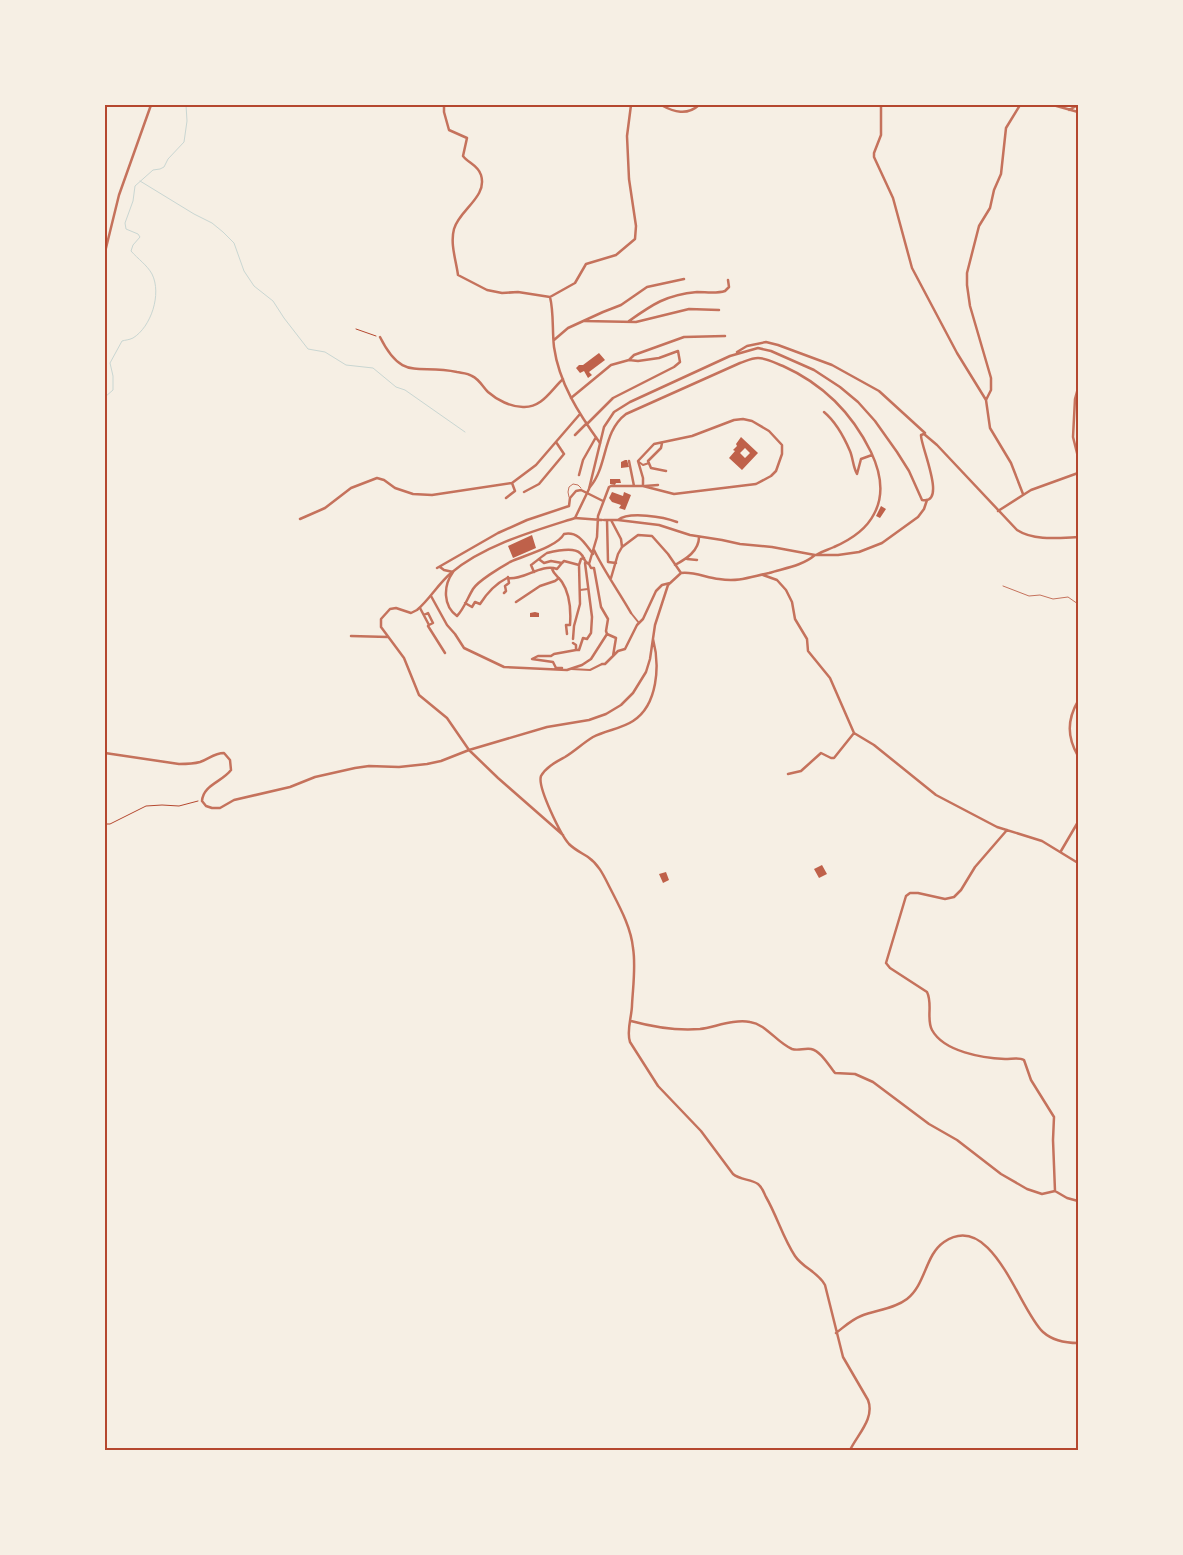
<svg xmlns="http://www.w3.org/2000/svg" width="1183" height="1555" viewBox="0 0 1183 1555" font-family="Jost,sans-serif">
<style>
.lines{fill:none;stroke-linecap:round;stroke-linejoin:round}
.stream{stroke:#c9d6d2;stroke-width:1}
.building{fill:#bf614a;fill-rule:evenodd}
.path{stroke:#b5482f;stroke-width:1}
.service{stroke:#c5725c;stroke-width:1}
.pedestrian{stroke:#c5725c;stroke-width:2}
.minor{stroke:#c5725c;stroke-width:2.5}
.tertiary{stroke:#c5725c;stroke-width:2.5}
.neatline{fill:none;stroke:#b5482f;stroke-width:2}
</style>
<rect width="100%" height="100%" fill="#f6efe4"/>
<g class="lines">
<path class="stream" d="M 140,181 L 194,214 L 212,223 L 223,232 L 234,243 L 244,271 L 254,286 L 273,301 L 284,318 L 308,349 L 325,352 L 346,365 L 373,368 L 396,387 L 405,390 L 465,432
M 105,397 L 113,390 L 113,376 L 110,363 L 122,341 C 125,340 129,340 133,338 C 151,327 162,294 152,274 C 147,265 138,259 131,251 L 133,245 L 140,237 L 138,234 L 126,229 L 125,223 L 133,201 L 135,186 L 153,170 L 160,169 L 164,167 L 168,159 L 184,142 L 187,121 L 186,105"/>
</g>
<path class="building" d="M 599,353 L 605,360 L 589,372 L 592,375 L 588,378 L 584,371 L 580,373 L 576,368 L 579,365 L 583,365 Z
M 741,437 L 758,453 L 742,470 L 729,458 L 735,451 L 733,450 L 737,446 L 736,444 ZM 745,448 L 750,453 L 745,458 L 740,453 Z
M 625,460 L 627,460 L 629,467 L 621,468 L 621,462 Z
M 610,479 L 620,479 L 621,483 L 616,483 L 615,485 L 610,484 Z
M 612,492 L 623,496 L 624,492 L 631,495 L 625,510 L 619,508 L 621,505 L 612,502 L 609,498 Z
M 881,506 L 886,509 L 880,518 L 876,516 Z
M 532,535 L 536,548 L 513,558 L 508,546 Z
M 535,612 L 539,613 L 539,617 L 530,617 L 530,613 Z
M 822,865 L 827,874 L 819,878 L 814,869 Z
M 666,872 L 669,880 L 663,883 L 659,874 Z"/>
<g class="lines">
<path class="path" d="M 356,329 L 376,336
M 105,824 L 110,824 L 146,806 L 162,805 L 179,806 L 198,801"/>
<path class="service" d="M 569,497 L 568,492 L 569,487 L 573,484 L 578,485 L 581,488
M 1003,586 L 1029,596 L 1040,595 L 1053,599 L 1068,597 L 1078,604"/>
<path class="pedestrian" d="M 639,462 L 643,465 L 649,463
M 580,590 L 588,589
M 631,613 L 639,623
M 571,669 L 590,670 L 602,664"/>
<path class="minor" d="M 444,105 L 444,112 L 449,130 L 467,138 L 463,156 C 468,163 478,165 481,175 C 488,197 459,210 454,229 C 450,244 456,260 458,275 L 487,290 L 502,293 L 518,292 L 550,297 L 575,283 L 586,264 L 616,255 L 635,239 L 636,226 L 629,179 L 627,136 L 631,105
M 661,105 C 674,112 687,116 699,105
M 881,105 L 881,135 L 874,153 L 874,157 L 893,198 L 912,268 L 957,353 L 986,400 L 990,428 L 1011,463 L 1023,494
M 1053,105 L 1078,112
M 1069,110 L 1078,105
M 105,252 L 119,195 L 151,105
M 550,297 C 554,313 552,330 554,347 C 559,383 579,414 600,443
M 584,321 L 636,322 L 689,309 L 719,310
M 629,321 C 653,304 666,295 697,292 C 706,292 716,294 725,291 L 729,287 L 728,280
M 380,337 C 403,383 418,363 457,372 C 462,373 468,373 472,376 C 479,379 483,387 488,392 C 497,400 511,407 523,407 C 542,408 551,390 563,379
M 554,340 L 568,328 L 603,312 L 621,305 L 647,287 L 684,279
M 1078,388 L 1075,399 L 1073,437 L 1078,457
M 571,398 L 611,365 L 629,360 L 634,355 L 684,337 L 725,336
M 986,400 L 991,390 L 991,378 L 970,306 L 967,285 L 967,273 L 979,226 L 990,208 L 994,190 L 1001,174 L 1006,128 L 1020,105
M 824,412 C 836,422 844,437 850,451 C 853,458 853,467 857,474 L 861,459 L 872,455
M 587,424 L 613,398 L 674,367 L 680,362 L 678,351 L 659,358 L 638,361 L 629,360
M 575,435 L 587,423
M 662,443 L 661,448 L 648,461 L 651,468 L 666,471
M 629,461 L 634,486
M 579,475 L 583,460 L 596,437
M 645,486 L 658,485
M 590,487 C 608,466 602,432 626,414 L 740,363 C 746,361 752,358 758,358 C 767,358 775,363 783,366 C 823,384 852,413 871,452 C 880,471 885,494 874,514 C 866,530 850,540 834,547 C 828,550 822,551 816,555
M 524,492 L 539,484 L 564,454 L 556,442
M 506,498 L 515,491 L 512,483
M 998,511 L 1031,490 L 1078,473
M 575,518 L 602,520
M 300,519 L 325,508 L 351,488 L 377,478 L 384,480 L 395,488 L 413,494 L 432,495 L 512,483 L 536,465 L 580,414
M 604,520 L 618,520 L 659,525 L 690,535 L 722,540 L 740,544 L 772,547 L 815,555 L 838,555 L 859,552 L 882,543 L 918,517 L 924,509 L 927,500
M 607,520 L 608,562 L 616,563
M 618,520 C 629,511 664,517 677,522
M 622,547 L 638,535 L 652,536 L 668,554 L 681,573 C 693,571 707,578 719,579 C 739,582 750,577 769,573 C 785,568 802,566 815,555
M 594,550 C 604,571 619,592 631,613
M 687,559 L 697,560
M 540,560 L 544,563 L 551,561 L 562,563 L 564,561 L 579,565
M 675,565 C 686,559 699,551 699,537
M 440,567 L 444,570 L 453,572 C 443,586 443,606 457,616 C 464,609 468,597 473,589 C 478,581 501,567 510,562 C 525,555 557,547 564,534 C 579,531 585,544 593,554
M 437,568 L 498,533 L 527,520 L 569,506 L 570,498 L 576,491 L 581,490 L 603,501
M 552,569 C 554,575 559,577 562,582 C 570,594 571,611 570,625
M 534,572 L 531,565 C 534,563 545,554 547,553 C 555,551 574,547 580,553 C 585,557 583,562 589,564
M 763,575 L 777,580 L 786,590 L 792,602 L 795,619 L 807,639 L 808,651 L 830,678 L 854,733 L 874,745 L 936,795 L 997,827 L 1042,841 L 1078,863
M 611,578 L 618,554 L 622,547 L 621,539 L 611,520
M 504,593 L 506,591 L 505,586 L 509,583 L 508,577
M 431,596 L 447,625 L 455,634 L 464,648 L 504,667 L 567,670 L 582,665 L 591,659 L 607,634 L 606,631 L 608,619 L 601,607 L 594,568 L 591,568 L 589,564 L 597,537 L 598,516 L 609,487 L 611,486 L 643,486 L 674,494 L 756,484 L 771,476 L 776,471 L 782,454 L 782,445 L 769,431 L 752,421 L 743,419 L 734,420 L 692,436 L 654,444 L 638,461 L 643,478 L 643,486
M 516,602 L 540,586 L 555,581 L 559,578
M 465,603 L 472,607 L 475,602 L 480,604 C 487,593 495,584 507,578 C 523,581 541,563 557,569 L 562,563
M 420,608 L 429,625 L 433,623 L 428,613 L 424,615
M 429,625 L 428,626 L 445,653
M 567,634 L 566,625 L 570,625
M 607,634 L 616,638 L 613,656
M 573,639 L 574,626 L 580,604 L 579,565 L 581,559 L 584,558
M 653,639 C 660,665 658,705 633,721 C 621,729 606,730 593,737 C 583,743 575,751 565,757 C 556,762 546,767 541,776 C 537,787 561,835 569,844 C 575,850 582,853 588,857 C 598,864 603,874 608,884 C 618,904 631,926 633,948 C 636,966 633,986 632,1005 C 632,1016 626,1031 630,1042 L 658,1086 L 701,1131 L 733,1174 C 740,1180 751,1179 758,1184 C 762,1187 764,1193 766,1197 C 777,1216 783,1238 795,1256 C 803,1268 818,1272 825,1285 L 843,1357 L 868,1400 C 875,1418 858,1434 850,1450
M 573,643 L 576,645 L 576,650 L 579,650 L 583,638 L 587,639 L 591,633 L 592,617 L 585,563
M 602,664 L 605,664 L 618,651 L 625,649 L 637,625 L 643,619 L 656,591 L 662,585 L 670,583
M 562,668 L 556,668 L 553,662 L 532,659 L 538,656 L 551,656 L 554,654 L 576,650
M 1078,701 C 1067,720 1067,737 1078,756
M 788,774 L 801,771 L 821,753 L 831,758 L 834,758 L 854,733
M 1007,830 L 975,867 L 961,890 L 954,897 L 945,899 L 918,893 L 910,893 L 906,896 L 886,963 L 890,968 L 927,992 C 933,1004 926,1019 932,1030 C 944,1052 983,1058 1005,1059 C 1012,1059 1019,1057 1024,1060 L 1031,1080 L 1054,1117 L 1053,1140 L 1055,1191 L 1067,1198 L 1078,1201
M 563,835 L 498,778 L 469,750 L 547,727 L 589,720 L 606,714 L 621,705 L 633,693 L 646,672 L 650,659 L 655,625 L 668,585 L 681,573
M 1061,851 L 1078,822
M 631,1021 C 653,1027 676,1031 700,1029 C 715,1027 734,1019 750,1022 C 766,1024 776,1042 792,1049 C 798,1051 804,1048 811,1049 C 821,1051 829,1066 835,1073 L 855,1074 L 873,1082 L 929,1124 L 957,1140 L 1001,1174 L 1027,1189 L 1042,1194 L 1055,1191
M 836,1333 C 844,1327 851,1320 861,1316 C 876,1310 894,1309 907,1299 C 926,1284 925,1255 944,1242 C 992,1209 1019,1310 1043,1332 C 1052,1340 1066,1343 1078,1343"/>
<path class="tertiary" d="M 737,352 L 747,346 L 766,342 L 778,345 L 832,365 L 879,391 L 925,433
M 351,636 L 388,637
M 105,753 L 179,764 C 186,764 193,764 200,762 C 209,759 214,753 224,753 L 230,760 L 231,770 C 222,782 203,785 202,801 L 206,806 L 212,808 L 220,808 L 234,800 L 290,787 L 315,777 L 355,768 L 369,766 L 399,767 L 427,764 L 441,761 L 469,750 L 447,718 L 419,695 L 404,658 L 381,627 L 381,619 L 390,609 L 396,608 L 411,613 L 417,610 C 430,599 438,584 451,573 C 484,545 534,531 575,518 L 589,489 L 604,427 L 614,412 L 630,402 L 730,356 L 758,348 L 771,351 L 814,370 L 840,387 L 858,402 L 875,421 L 897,452 L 909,471 L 922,500 C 948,505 920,445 921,435 L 924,434 L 937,445 L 1017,530 C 1034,541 1058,538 1078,537"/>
</g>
<rect width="1183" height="1555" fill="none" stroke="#f6efe4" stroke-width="212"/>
<rect x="106" y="106" width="971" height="1343" class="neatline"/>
</svg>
